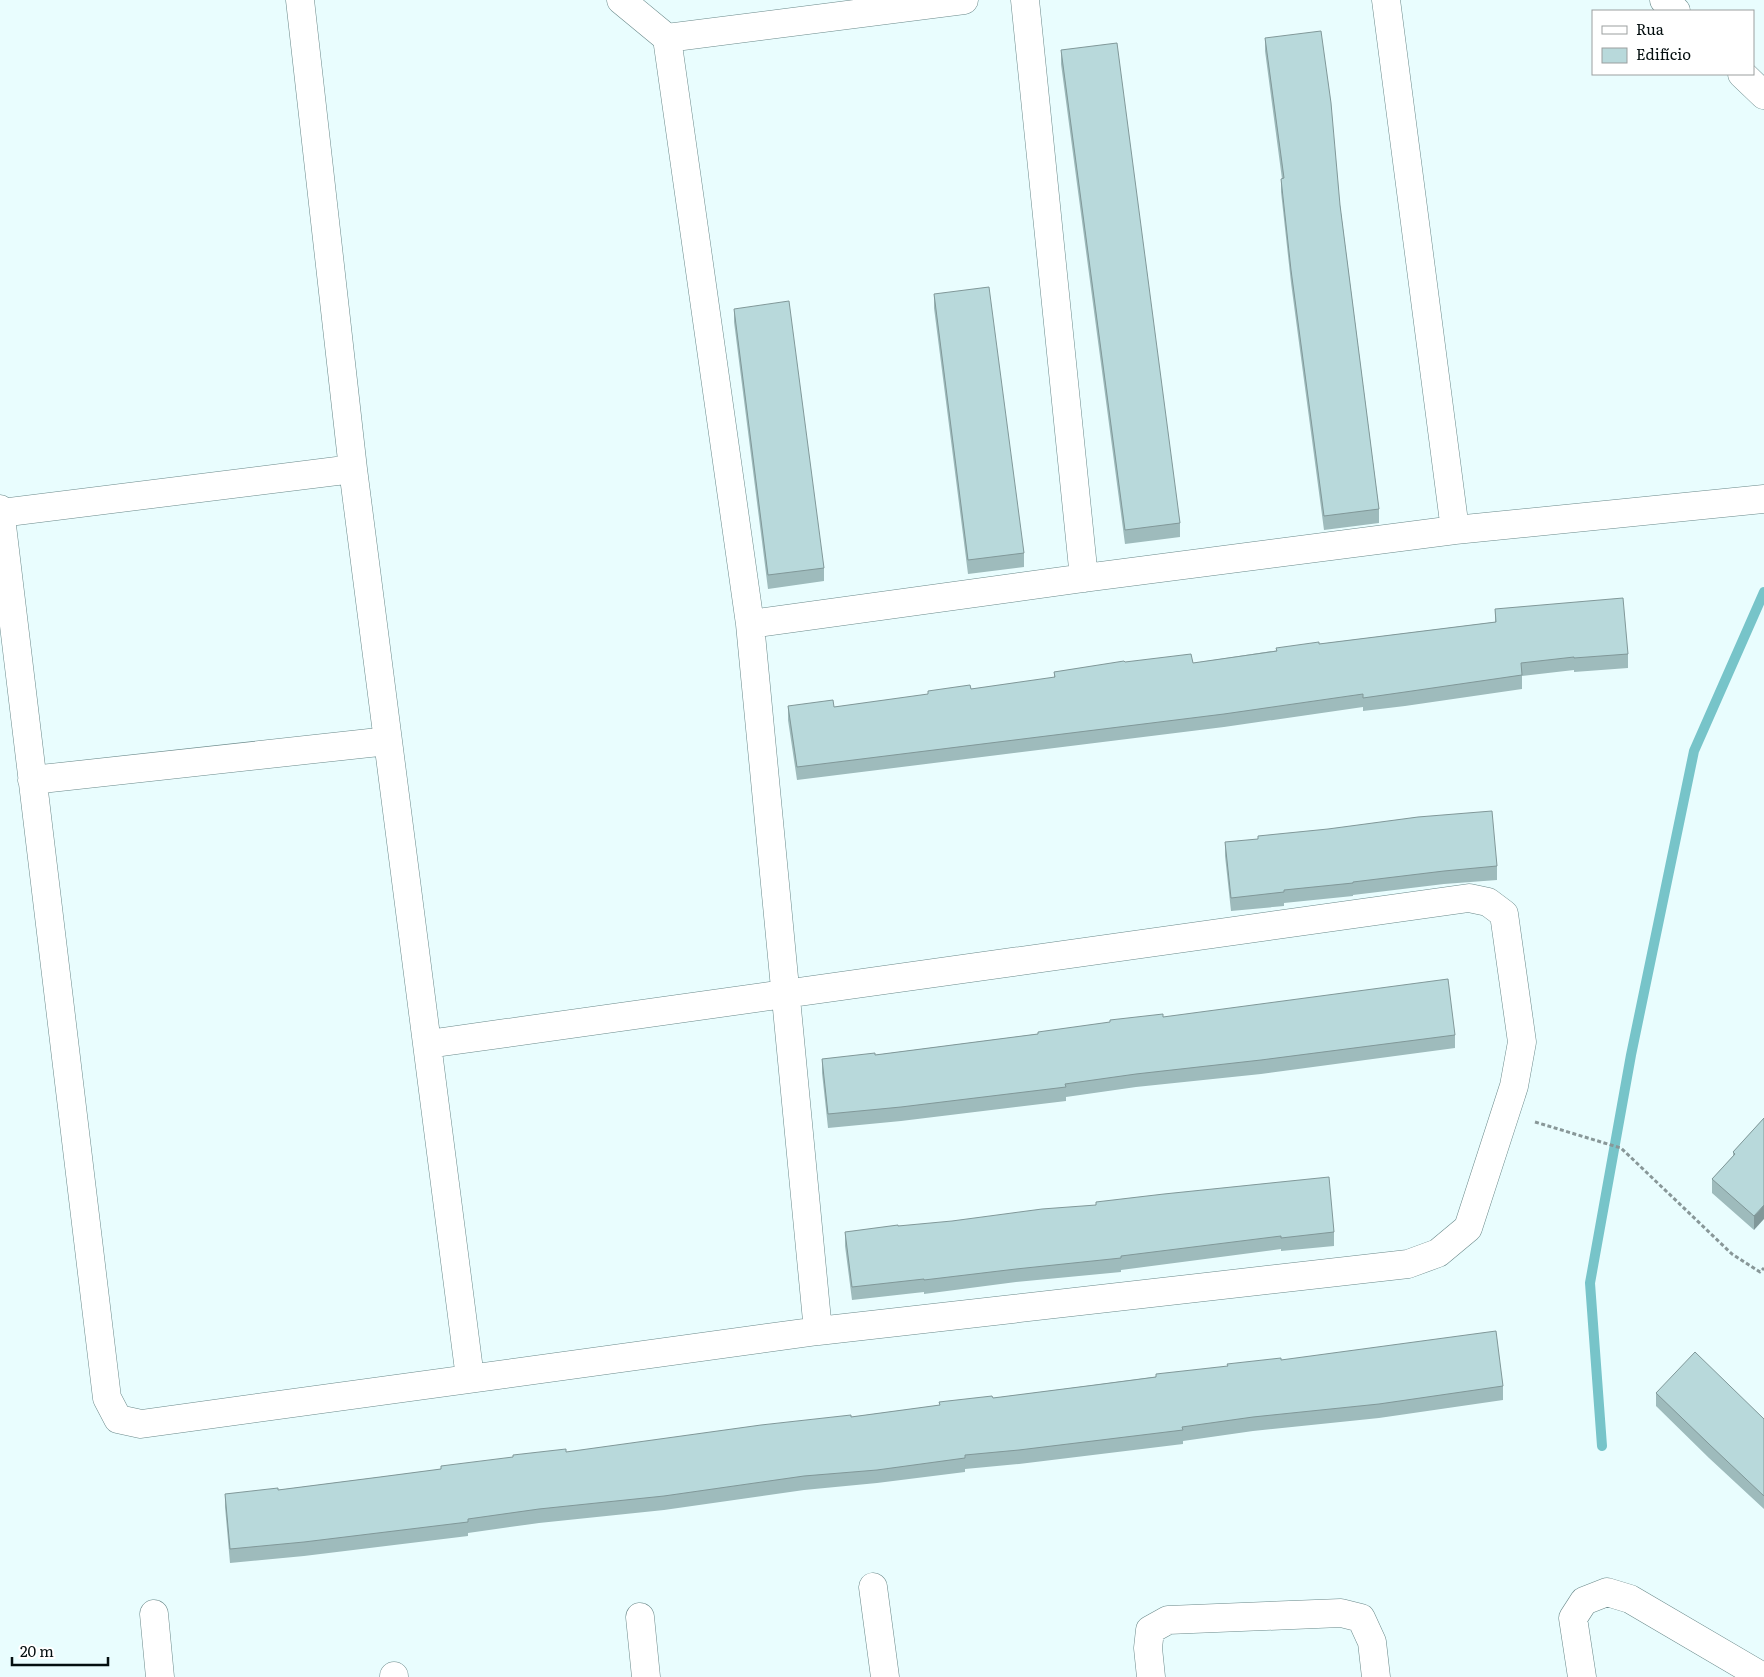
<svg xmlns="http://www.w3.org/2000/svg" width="1764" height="1677" viewBox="0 0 1764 1677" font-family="Literata,serif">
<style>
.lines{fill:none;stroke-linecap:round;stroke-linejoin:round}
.stream{stroke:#77c4c9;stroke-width:10}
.minor-casing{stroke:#6a898a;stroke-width:29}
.path{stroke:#889798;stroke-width:3;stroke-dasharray:4 2.5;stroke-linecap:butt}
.minor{stroke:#fff;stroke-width:28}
.wall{fill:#9ebbbc}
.shaded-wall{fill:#819899}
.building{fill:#b8d9db;stroke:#819899}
</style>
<rect width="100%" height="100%" fill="#e9fdfe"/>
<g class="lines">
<path class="stream" d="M 1602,1446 L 1590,1283 L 1631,1055 L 1694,751 L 1764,592"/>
<g class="minor-casing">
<path id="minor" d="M 300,0 L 353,469 L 470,1378
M 621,0 L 667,38 L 964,0
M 1025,0 L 1084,578
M 1386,0 L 1455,530
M 1664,0 L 1676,11
M 667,38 L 750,624 L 818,1331
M 1742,74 L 1764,95
M 0,509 L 107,1398 L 118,1419 L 141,1424 L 818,1331 L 1408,1264 L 1438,1253 L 1468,1228 L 1514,1086 L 1522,1042 L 1504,914 L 1488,902 L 1469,898 L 428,1044
M 0,513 L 353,469
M 750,624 L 1084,578 L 1455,530 L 1764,499
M 32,780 L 388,741
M 873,1587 L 885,1677
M 154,1614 L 160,1677
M 640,1617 L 646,1677
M 394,1676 L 394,1677
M 1151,1677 L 1148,1648 L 1150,1630 L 1168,1620 L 1341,1613 L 1361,1618 L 1372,1642 L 1376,1677
M 1582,1677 L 1573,1618 L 1584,1601 L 1607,1592 L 1630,1599 L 1763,1677"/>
</g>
<path class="path" d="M 1535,1122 L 1621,1148 L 1732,1254 L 1760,1272 L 1764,1268"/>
<use href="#minor" class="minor"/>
</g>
<path class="wall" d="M 1265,38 L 1340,205 L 1379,509 L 1379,523 L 1324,530 L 1291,283 L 1281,192 L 1281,179 L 1282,179 L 1265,51 Z
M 1061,50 L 1180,523 L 1180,537 L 1125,544 L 1061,64 Z
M 934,294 L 1024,553 L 1024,567 L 968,574 L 934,308 Z
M 734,309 L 824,568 L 824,581 L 768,589 L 734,322 Z
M 1495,609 L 1628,654 L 1628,668 L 1574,672 L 1574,670 L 1522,676 L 1522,689 L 1405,706 L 1363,711 L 1363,707 L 1224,727 L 797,780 L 788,720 L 788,706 L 834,707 L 928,695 L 928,691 L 971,689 L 1054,678 L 1054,672 L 1125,662 L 1193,663 L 1319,644 L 1495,622 Z
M 1225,842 L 1497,866 L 1497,880 L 1444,884 L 1353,895 L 1353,896 L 1284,903 L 1284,906 L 1231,911 L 1225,856 Z
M 1163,1017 L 1455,1035 L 1455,1048 L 1261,1074 L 1136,1087 L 1066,1097 L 1066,1101 L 901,1121 L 828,1128 L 822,1073 L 822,1059 L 875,1055 L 999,1039 Z
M 1764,1118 L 1754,1230 L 1712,1193 L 1712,1179 L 1733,1156 L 1733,1152 Z
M 898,1226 L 1334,1232 L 1334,1246 L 1281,1251 L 1281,1249 L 1121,1270 L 1121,1272 L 1016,1282 L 924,1294 L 924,1292 L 852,1300 L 845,1246 L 845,1232 Z
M 1281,1360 L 1503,1386 L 1503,1400 L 1379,1418 L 1253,1431 L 1183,1441 L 1183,1444 L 1019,1464 L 965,1469 L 965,1472 L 877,1483 L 804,1490 L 664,1510 L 539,1523 L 468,1533 L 468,1536 L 304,1556 L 230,1563 L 225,1507 L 225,1494 L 278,1490 L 851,1417 Z
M 1656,1393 L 1764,1419 L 1764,1509 L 1709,1458 L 1656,1406 Z"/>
<path class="shaded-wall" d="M 1764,1205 L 1764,1219 L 1754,1230 L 1754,1216 Z"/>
<path class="building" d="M 1321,31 L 1331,103 L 1340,205 L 1379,509 L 1324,516 L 1291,270 L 1281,179 L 1284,178 L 1265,38 Z
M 1117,43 L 1180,523 L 1125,530 L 1061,50 Z
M 989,287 L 1024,553 L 968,560 L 934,294 Z
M 789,301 L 824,568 L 768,575 L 734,309 Z
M 1623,598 L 1628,654 L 1574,658 L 1574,657 L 1521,663 L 1522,675 L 1405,692 L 1363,698 L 1363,694 L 1224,714 L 797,767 L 788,706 L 833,700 L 834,707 L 928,694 L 928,691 L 970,685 L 971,689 L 1055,677 L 1054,672 L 1124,661 L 1125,662 L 1191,654 L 1193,663 L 1277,651 L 1276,648 L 1319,642 L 1319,644 L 1496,622 L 1495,609 Z
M 1492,811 L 1497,866 L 1444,871 L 1353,882 L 1353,883 L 1284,890 L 1284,892 L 1231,898 L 1225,842 L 1258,839 L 1258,836 L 1328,829 L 1418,817 Z
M 1448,979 L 1455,1035 L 1261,1060 L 1136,1074 L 1065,1084 L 1066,1087 L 901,1107 L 828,1114 L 822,1059 L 875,1053 L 875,1055 L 999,1039 L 1038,1034 L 1038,1032 L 1110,1022 L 1110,1020 L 1163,1014 L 1163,1017 Z
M 1764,1118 L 1764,1205 L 1754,1216 L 1712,1179 L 1735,1154 L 1733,1152 Z
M 1329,1177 L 1334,1232 L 1281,1238 L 1281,1236 L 1121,1256 L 1121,1258 L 1016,1269 L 924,1280 L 924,1279 L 852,1287 L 845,1232 L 898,1225 L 898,1226 L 952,1221 L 1042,1209 L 1096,1205 L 1096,1202 L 1164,1194 Z
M 1496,1331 L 1503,1386 L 1379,1404 L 1253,1417 L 1182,1427 L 1183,1430 L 1019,1450 L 965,1455 L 965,1458 L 877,1470 L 804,1476 L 664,1496 L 539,1509 L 468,1519 L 468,1522 L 304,1542 L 230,1549 L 225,1494 L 278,1488 L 278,1490 L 380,1477 L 441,1469 L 441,1466 L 513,1457 L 513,1455 L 566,1449 L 566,1452 L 761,1425 L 851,1415 L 851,1417 L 940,1405 L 939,1402 L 992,1396 L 993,1398 L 1095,1385 L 1156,1377 L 1156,1374 L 1228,1366 L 1227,1364 L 1281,1358 L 1281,1360 Z
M 1695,1352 L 1764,1419 L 1764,1496 L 1709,1444 L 1656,1393 Z"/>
<rect x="1592" y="10" width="162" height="65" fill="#ffffff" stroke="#9b9f9f"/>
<rect x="1602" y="26" width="25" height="8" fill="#ffffff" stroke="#9b9f9f"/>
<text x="1636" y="35" font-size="15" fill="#040e0f">Rua</text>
<rect x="1602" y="48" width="25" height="15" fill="#b8d9db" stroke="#9b9f9f"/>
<text x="1636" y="60" font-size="15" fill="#040e0f">Edifício</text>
<path d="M12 1657v8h96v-8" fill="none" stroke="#040e0f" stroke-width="2.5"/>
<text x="20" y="1657" font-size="15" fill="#040e0f" stroke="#ffffff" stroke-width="4" paint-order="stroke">20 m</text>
</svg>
